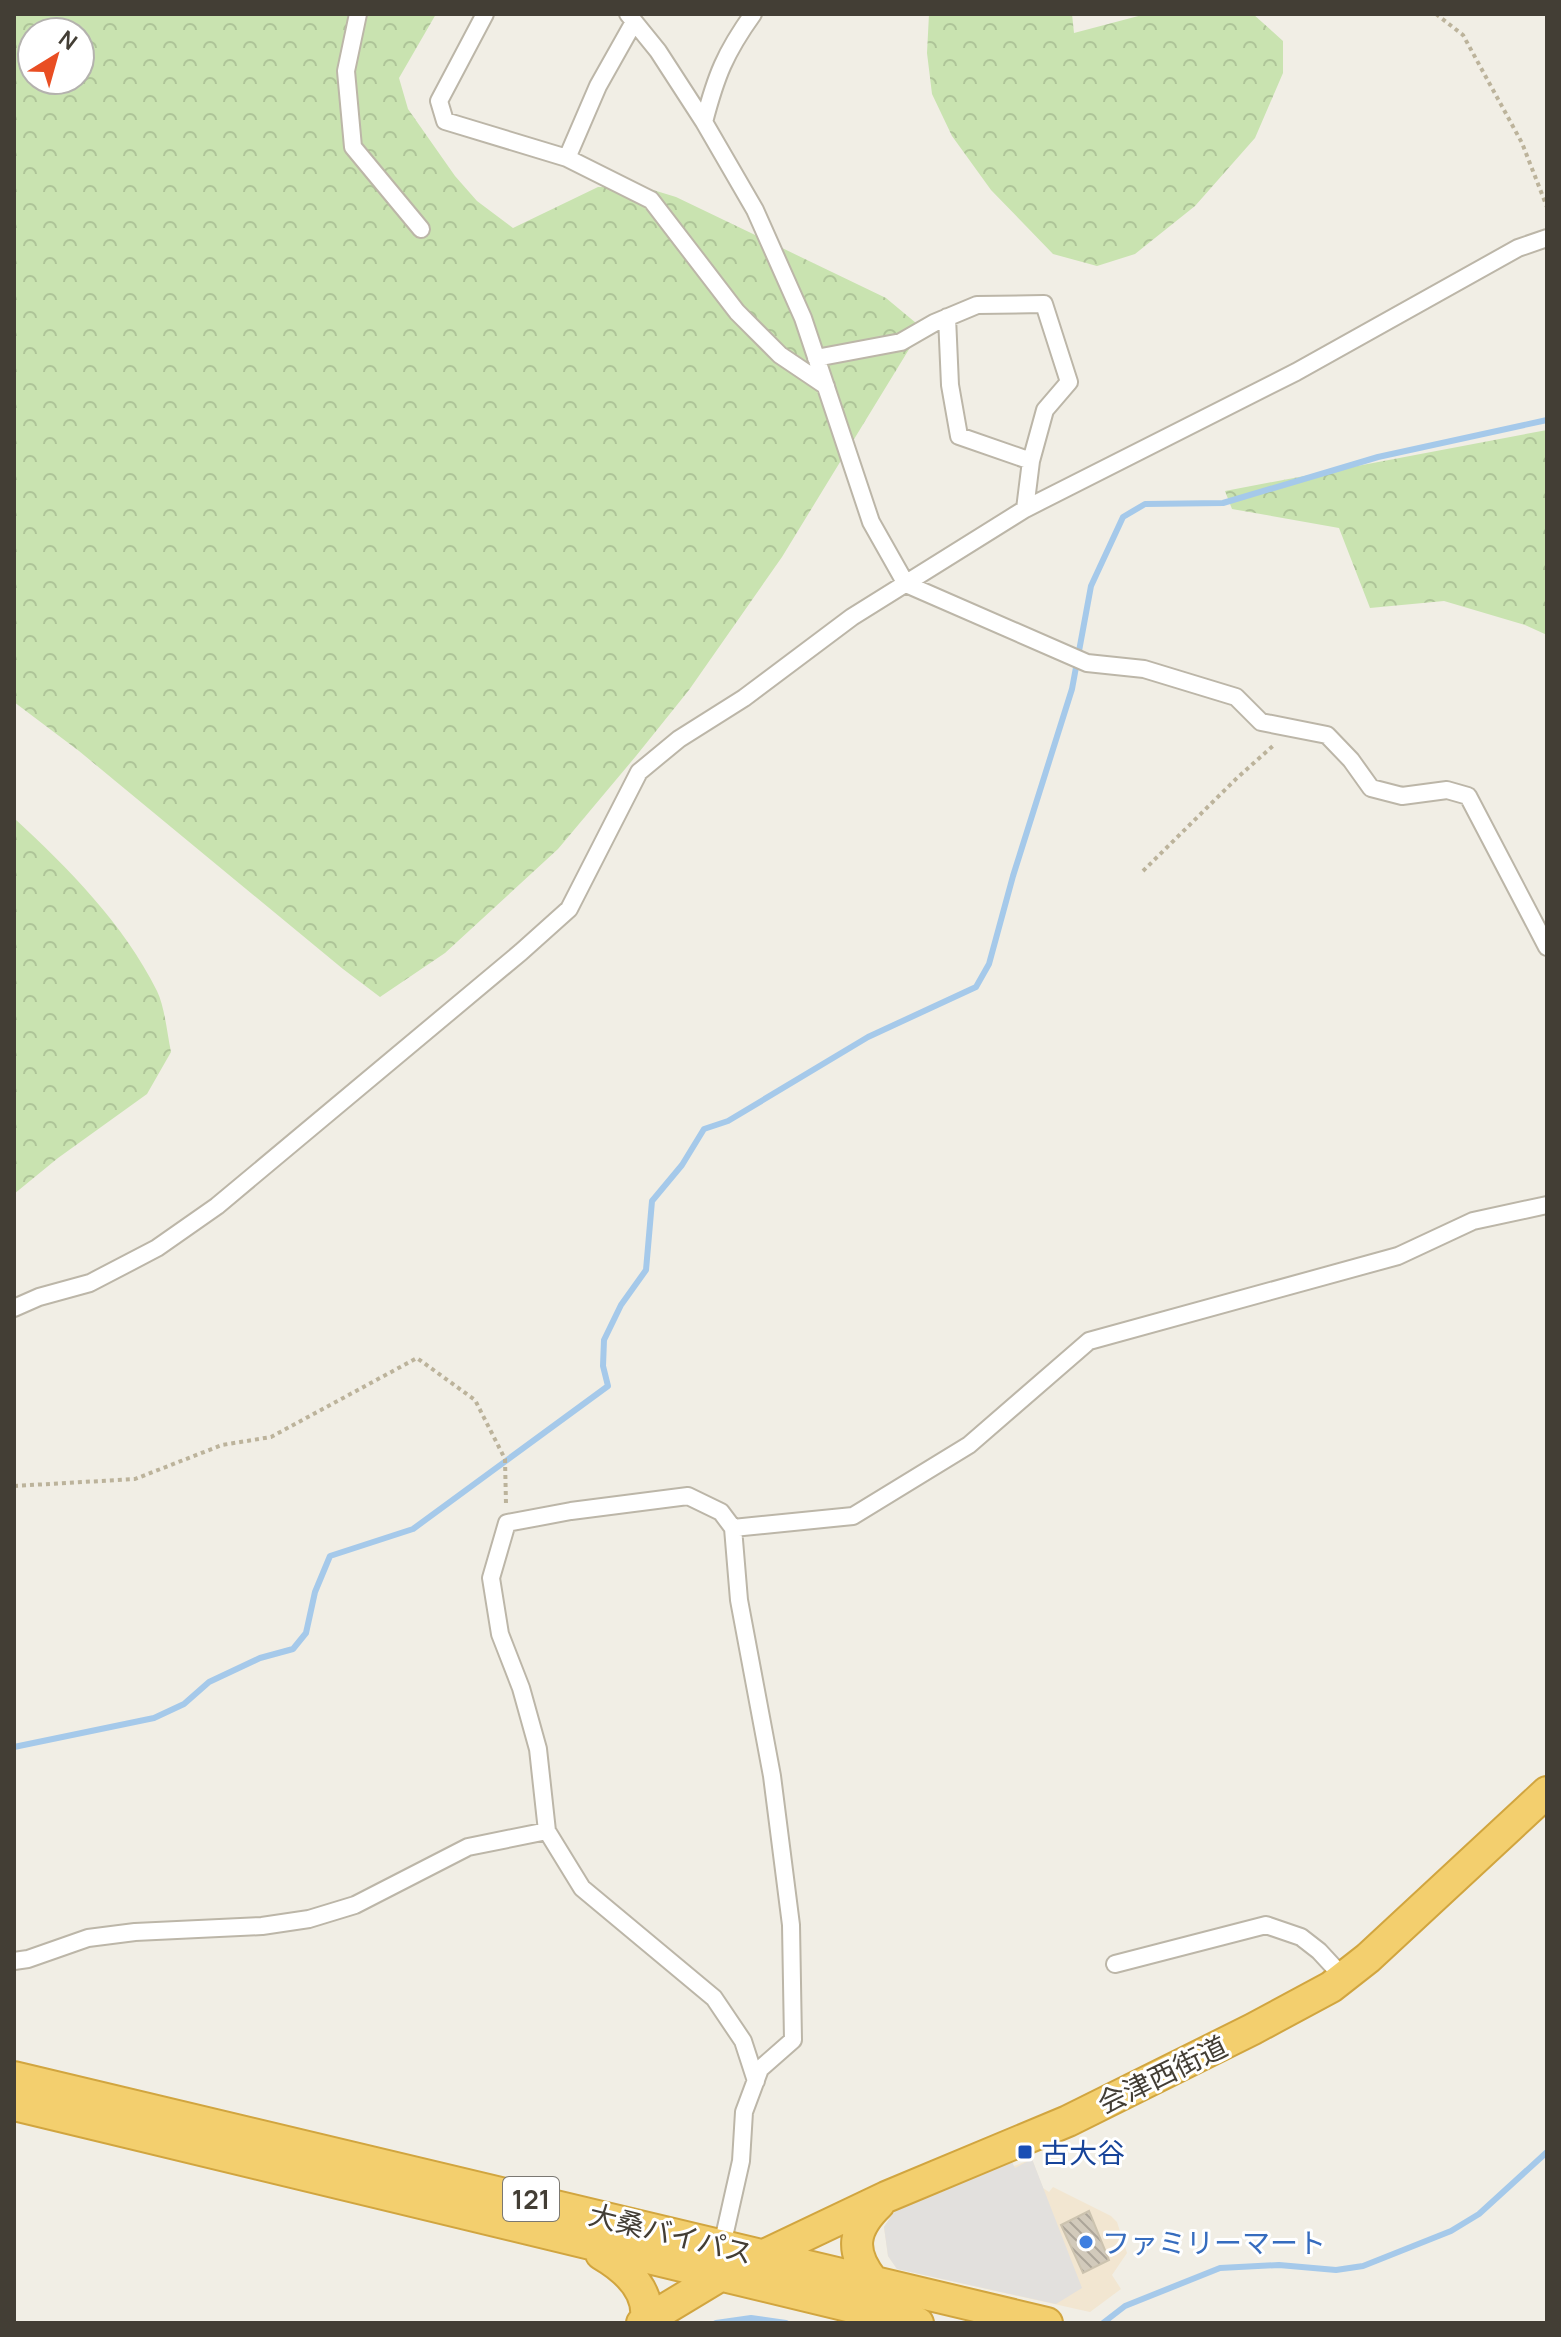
<svg xmlns="http://www.w3.org/2000/svg" width="1561" height="2337" viewBox="0 0 1561 2337" font-family="Manrope,'Noto Sans JP',sans-serif">
<style>
.commercial{fill:#f2e6d1}
.forest{fill:url(#forest-crowns);fill-rule:evenodd}
.parking{fill:#e2e0dd}
.lines{fill:none;stroke-linecap:round;stroke-linejoin:round}
.stream{stroke:#a5c9ea;stroke-width:6}
.building{fill:url(#building-back-hatch);stroke:#ccc3af;stroke-width:2}
.street-casing{stroke:#bcb6a8;stroke-width:20}
.highway-casing{stroke:#d1a53f;stroke-width:34}
.path{stroke:#bcb39b;stroke-width:4;stroke-dasharray:4 4;stroke-linecap:butt}
.street{stroke:#fff;stroke-width:16}
.highway{stroke:#f3cf6e;stroke-width:30}
.transit-dot{fill:#1a4fb4;stroke:#fff;stroke-width:3}
.shop-dot{fill:#3f7fe0;stroke:#fff;stroke-width:3}
.labels{text-anchor:middle;dominant-baseline:central;stroke-width:6;stroke-linejoin:round;paint-order:stroke}
.shield{fill:#fff;stroke:#7b7872;stroke-width:2}
.shield-label{font-size:26px;font-weight:bold;fill:#433e35}
.street-label{font-size:28px;fill:#433e35;stroke:#fff}
.transit-label{font-size:28px;fill:#164399;stroke:#fff;text-anchor:start}
.shop-label{font-size:28px;fill:#366cbe;stroke:#fff;text-anchor:start}
</style>
<defs>
<pattern id="forest-crowns" width="20" height="18" patternUnits="userSpaceOnUse" patternTransform="scale(2)"><rect width="20" height="18" fill="#c9e3b0"/><path d="M2 6a3 3 0 1 1 6 0M12 15a3 3 0 1 1 6 0" fill="none" stroke="#aec498"/></pattern>
<pattern id="building-back-hatch" width="6" height="6" patternUnits="userSpaceOnUse" patternTransform="scale(2)"><rect width="6" height="6" fill="#d2cabb"/><path d="M-1 5l2 2M0 0l6 6M5-1l2 2" fill="none" stroke="#aca599"/></pattern>
</defs>
<rect width="100%" height="100%" fill="#f1eee5"/>
<path class="commercial" d="M 1032,2159 L 1043,2188 L 1049,2192 L 1053,2187 L 1111,2216 L 1117,2222 L 1127,2253 L 1112,2275 L 1121,2289 L 1090,2312 L 897,2269 L 888,2256 L 884,2227 L 894,2212 Z"/>
<path class="forest" d="M 14,14 L 436,14 L 399,78 L 408,109 L 455,176 L 477,201 L 513,228 L 598,187 L 640,186 L 676,197 L 886,298 L 922,328 L 782,557 L 689,690 L 636,756 L 558,849 L 445,953 L 380,997 L 343,969 L 79,751 L 14,702 ZM 32,32 L 80,32 L 80,80 L 32,80 Z
M 929,14 L 1072,14 L 1074,33 L 1146,14 L 1253,14 L 1283,41 L 1283,73 L 1255,138 L 1195,206 L 1135,254 L 1097,266 L 1053,254 L 991,190 L 952,136 L 932,94 L 927,53 Z
M 1547,430 L 1547,635 L 1525,625 L 1444,601 L 1370,608 L 1339,528 L 1232,509 L 1225,491 Z
M 14,818 C 68,868 124,924 157,991 C 165,1008 167,1033 171,1052 L 147,1094 L 58,1158 L 14,1194 Z"/>
<path class="parking" d="M 1032,2159 L 1082,2288 L 1056,2304 L 897,2269 L 888,2256 L 884,2227 L 894,2212 L 1011,2160 L 1015,2168 Z"/>
<g class="lines">
<path class="stream" d="M 14,1747 L 154,1718 L 184,1704 L 209,1682 L 260,1658 L 293,1649 L 306,1633 L 315,1592 L 330,1556 L 413,1529 L 608,1386 L 603,1366 L 604,1340 L 621,1305 L 646,1270 L 652,1201 L 682,1165 L 704,1129 L 728,1121 L 868,1037 L 976,987 L 989,964 L 1013,876 L 1072,689 L 1091,586 L 1123,517 L 1145,504 L 1223,503 L 1378,457 L 1547,420
M 716,2323 L 751,2318 L 786,2323
M 1103,2323 L 1125,2306 L 1220,2268 L 1279,2265 L 1336,2270 L 1363,2266 L 1451,2231 L 1479,2214 L 1547,2152"/>
</g>
<path class="building" d="M 1089,2211 L 1109,2260 L 1083,2273 L 1061,2225 Z"/>
<g class="lines">
<g class="street-casing">
<path id="street" d="M 358,14 L 346,71 L 353,147 L 421,229
M 485,14 L 439,101 L 445,121 L 567,158 L 651,200 L 737,312 L 780,355 L 826,386
M 628,14 L 658,51 L 704,122 L 755,210 L 803,318 L 871,522 L 906,584 L 1087,663 L 1144,669 L 1236,697 L 1261,722 L 1327,735 L 1351,760 L 1371,788 L 1402,796 L 1447,790 L 1468,796 L 1547,947
M 704,122 C 716,76 725,53 753,14
M 567,158 L 598,86 L 634,22
M 947,317 L 950,385 L 959,436 L 1031,461
M 816,358 L 901,342 L 934,323 L 977,305 L 1044,304 L 1069,382 L 1045,410 L 1031,461 L 1025,509
M 14,1308 L 39,1297 L 90,1283 L 157,1248 L 217,1206 L 521,952 L 569,909 L 639,772 L 679,739 L 744,698 L 852,617 L 1025,509 L 1296,372 L 1518,248 L 1547,238
M 733,1528 L 853,1516 L 969,1445 L 1089,1341 L 1398,1256 L 1473,1221 L 1547,1205
M 14,1961 L 28,1959 L 88,1938 L 135,1932 L 262,1926 L 309,1919 L 355,1905 L 468,1847 L 547,1831
M 1115,1964 L 1266,1925 L 1301,1937 L 1319,1951 L 1343,1977
M 721,2250 L 741,2161 L 744,2112 L 760,2069 L 793,2040 L 791,1925 L 772,1776 L 739,1600 L 733,1528 L 721,1512 L 688,1496 L 571,1511 L 507,1523 L 491,1578 L 500,1634 L 521,1688 L 538,1749 L 547,1831 L 582,1888 L 714,1998 L 743,2041 L 756,2081"/>
</g>
<g class="highway-casing">
<path id="highway" d="M 14,2077 L 1047,2323
M 14,2105 L 918,2323
M 601,2254 C 625,2268 650,2289 646,2320
M 873,2281 C 849,2251 853,2229 879,2204
M 642,2323 L 720,2276 L 886,2197 L 1068,2121 L 1253,2029 L 1331,1987 L 1368,1958 L 1547,1792"/>
</g>
<path class="path" d="M 1436,14 L 1463,35 L 1522,143 L 1547,207
M 1143,871 L 1237,778 L 1275,744
M 14,1486 L 135,1479 L 222,1445 L 271,1437 L 417,1358 L 475,1400 L 505,1459 L 506,1504"/>
<use href="#street" class="street"/>
<use href="#highway" class="highway"/>
</g>
<rect class="transit-dot" x="1017" y="2144" width="16" height="16" rx="4"/>
<circle class="shop-dot" cx="1086" cy="2242" r="8"/>
<g class="labels">
<rect class="shield" x="503" y="2177" width="56" height="44" rx="6"/>
<g class="shield-label">
<text x="531" y="2199">121</text>
</g>
<g class="street-label">
<text transform="translate(1162 2074) rotate(-26)">会津西街道</text>
<text transform="translate(671 2233) rotate(14)">大桑バイパス</text>
</g>
<g class="transit-label">
<text x="1041" y="2152">古大谷</text>
</g>
<g class="shop-label">
<text x="1102" y="2242">ファミリーマート</text>
</g>
</g>
<rect width="1561" height="2337" fill="none" stroke="#433e35" stroke-width="32"/>
<g transform="translate(56 56) rotate(37)"><circle r="38" fill="#ffffff" stroke="#b4b2ae" stroke-width="2"/>
<path d="M0-6L14 30L0 20L-14 30Z" fill="#e94e23"/>
<text y="-12" font-size="22" font-weight="bold" text-anchor="middle" fill="#433e35">N</text>
</g>
</svg>
